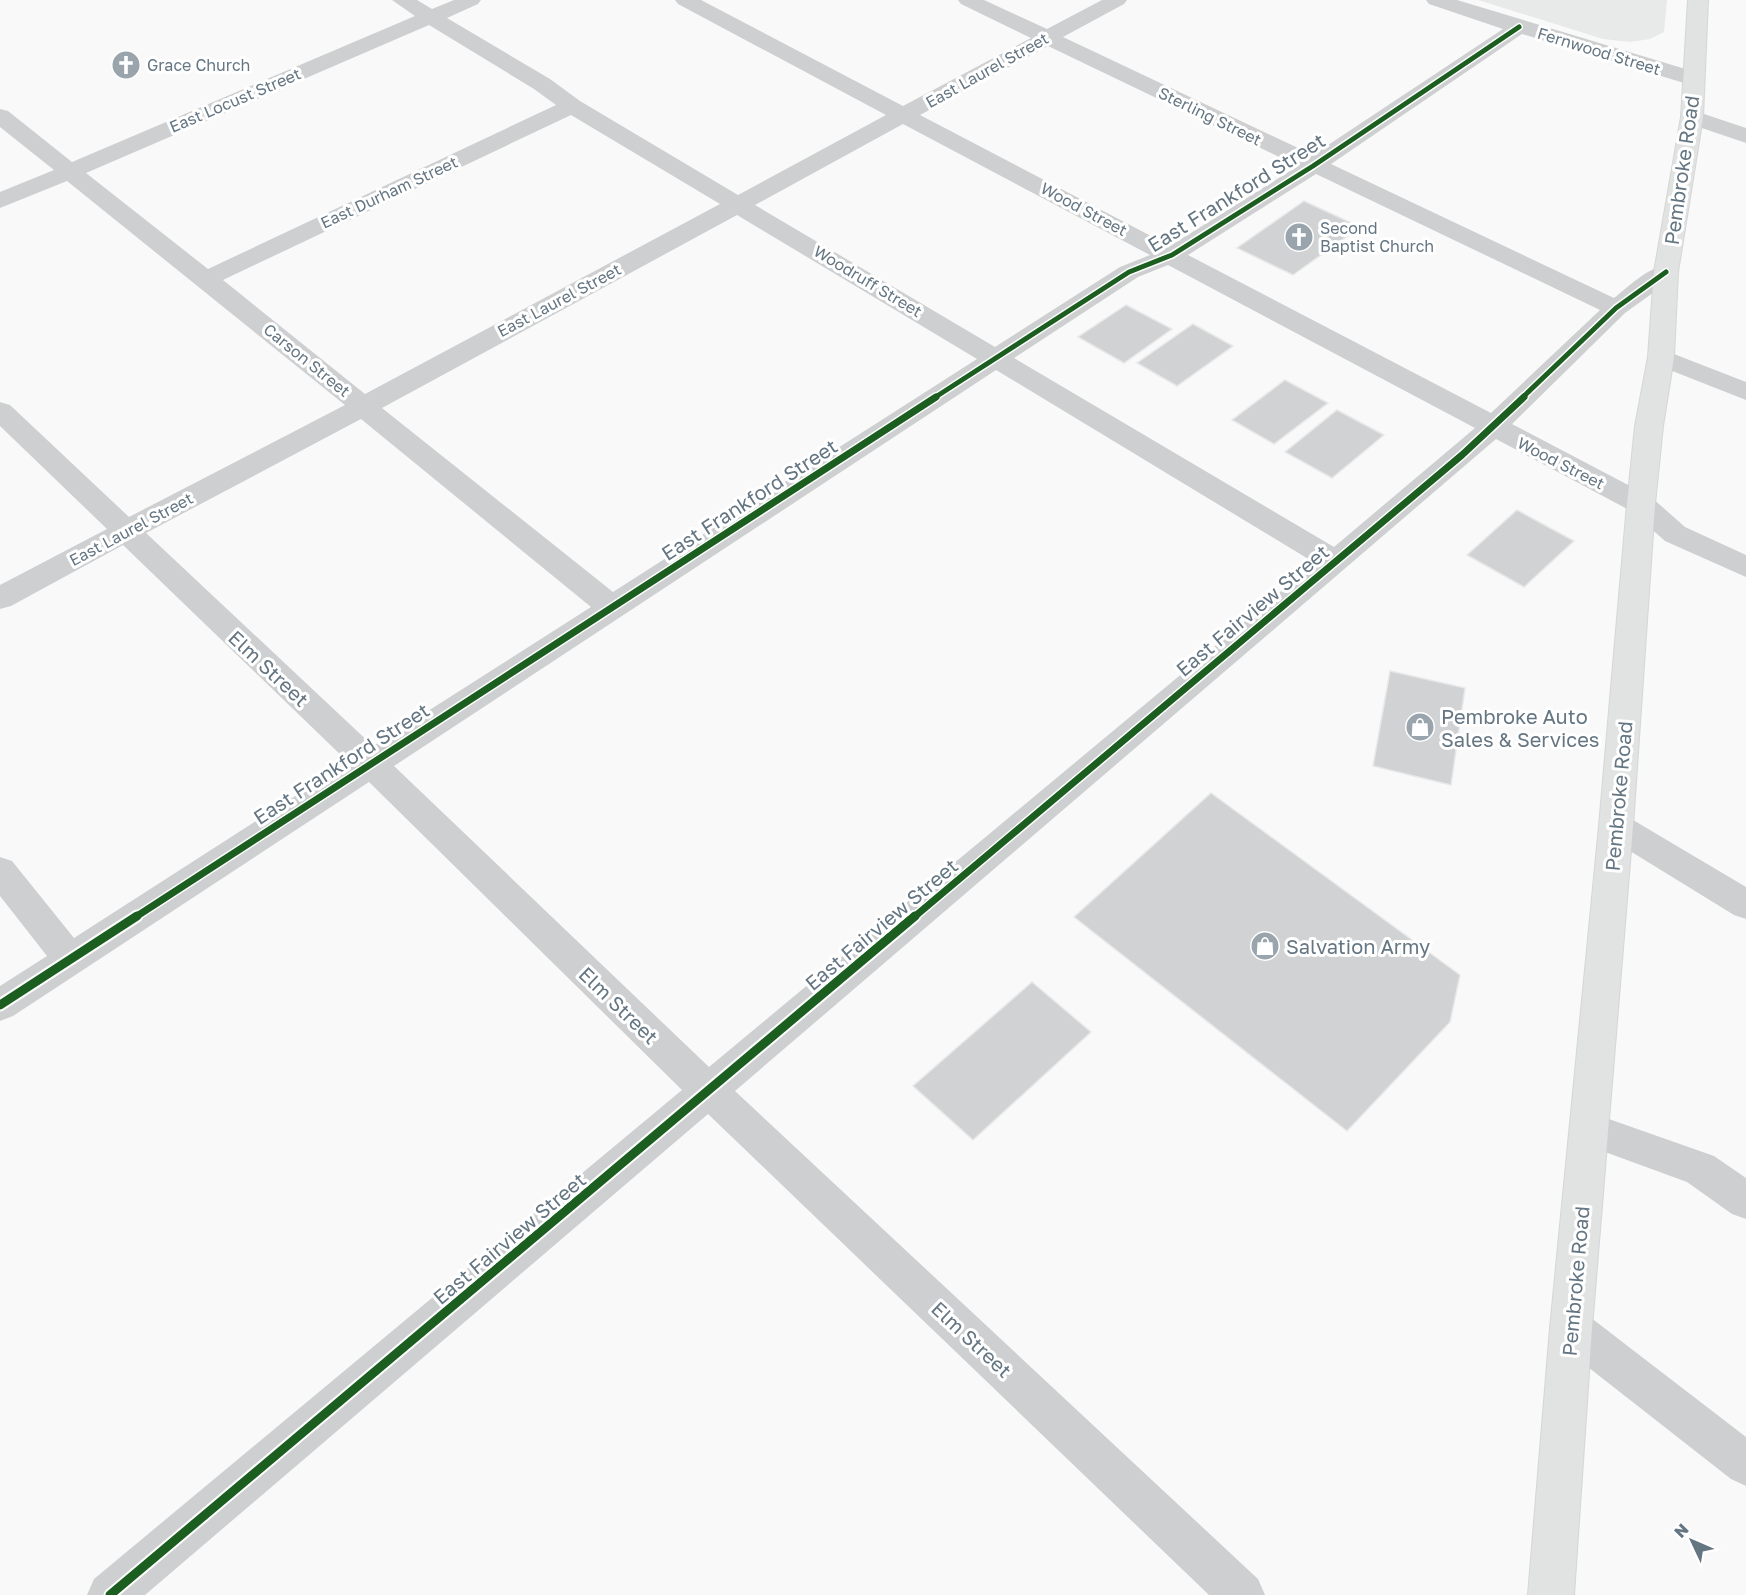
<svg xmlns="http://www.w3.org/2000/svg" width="1746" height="1595" viewBox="0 0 1746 1595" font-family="'Golos Text',sans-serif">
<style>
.built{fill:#e8e9e9}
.building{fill:#d0d2d3;stroke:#e8e8e8;stroke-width:1.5}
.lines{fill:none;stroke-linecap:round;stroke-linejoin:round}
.major-casing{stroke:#d5d6d7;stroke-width:2}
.minor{fill:#cecfd0;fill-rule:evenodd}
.major{fill:#e1e2e2;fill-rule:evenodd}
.cycleway-far2-casing{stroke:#fff;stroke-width:8}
.cycleway-far1-casing{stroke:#fff;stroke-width:10}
.cycleway-casing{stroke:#fff;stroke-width:13}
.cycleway-far2{stroke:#1b5e20;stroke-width:5}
.cycleway-far1{stroke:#1b5e20;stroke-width:7}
.cycleway{stroke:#1b5e20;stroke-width:9}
.labels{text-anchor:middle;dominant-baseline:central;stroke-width:6;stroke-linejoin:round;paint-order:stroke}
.far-street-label{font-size:16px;fill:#657683;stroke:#fff}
.far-poi-label{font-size:16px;fill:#657683;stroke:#fff;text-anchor:start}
.street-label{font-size:20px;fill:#657683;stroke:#fff}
.poi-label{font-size:20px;fill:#657683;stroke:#fff;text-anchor:start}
</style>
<rect width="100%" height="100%" fill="#f9f9f9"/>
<path class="built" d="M 1478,0 L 1667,0 L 1664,32 L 1650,39 L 1630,42 L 1603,39 Z"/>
<path class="building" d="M 1304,201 L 1360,227 L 1293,275 L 1237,248 Z
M 1126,305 L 1172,329 L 1124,363 L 1078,337 Z
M 1193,324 L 1233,346 L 1177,386 L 1137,363 Z
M 1285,380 L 1328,403 L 1274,444 L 1232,420 Z
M 1337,410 L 1384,435 L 1332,478 L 1285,452 Z
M 1517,510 L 1574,541 L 1524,587 L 1467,555 Z
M 1390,671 L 1465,688 L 1451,785 L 1373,766 Z
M 1211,793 L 1460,975 L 1450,1022 L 1347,1131 L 1074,917 Z
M 1032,982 L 1091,1032 L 973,1140 L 913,1086 Z"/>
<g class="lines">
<g class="major-casing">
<path id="major" d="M 1688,0 L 1708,0 L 1703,117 L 1678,272 L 1674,357 L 1663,426 L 1655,504 L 1633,826 L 1592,1328 L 1574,1595 L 1528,1595 L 1550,1328 L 1599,826 L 1627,504 L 1635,426 L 1648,357 L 1654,272 L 1681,117 Z"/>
</g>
<path class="minor" d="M 392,0 L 417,0 L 432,9 L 454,0 L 481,0 L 478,4 L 447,18 L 550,79 L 580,101 L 738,195 L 886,115 L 678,4 L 675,0 L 701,0 L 903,106 L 1031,38 L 961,4 L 958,0 L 984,0 L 1047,29 L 1102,0 L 1127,0 L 1124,4 L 1063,37 L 1313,155 L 1503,29 L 1429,4 L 1426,0 L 1457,0 L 1702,74 L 1705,79 L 1702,84 L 1694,86 L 1522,34 L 1331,164 L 1614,298 C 1631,285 1653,261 1675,267 L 1678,272 L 1675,277 L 1625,313 L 1512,424 L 1651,497 L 1685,527 L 1746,555 L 1746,577 L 1665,541 L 1631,511 L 1496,439 L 735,1091 L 1258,1579 L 1265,1595 L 1209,1595 L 708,1114 L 145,1595 L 87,1595 L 94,1579 L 682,1090 L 369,782 L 13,1016 L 0,1021 L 0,986 L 47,956 L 0,896 L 0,857 L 12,861 L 74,938 L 348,762 L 123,545 L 11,606 L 0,609 L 0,585 L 107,529 L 0,426 L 0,402 L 10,405 L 129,517 L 345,405 L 67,181 L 0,208 L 0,192 L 54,170 L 0,127 L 0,109 L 8,111 L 72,162 L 415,16 ZM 429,25 L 534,89 L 556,105 L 208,269 L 86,173 ZM 1048,46 L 1298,166 L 1170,246 L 920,115 ZM 571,115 L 720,204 L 365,394 L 223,280 ZM 903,124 L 1150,255 L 1120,267 L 995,347 L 755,205 ZM 1316,174 L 1600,310 L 1491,413 L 1188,255 ZM 737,215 L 977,359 L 613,592 L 382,408 ZM 1168,265 L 1475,428 L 1334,547 L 1014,358 L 1138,277 ZM 996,370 L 1315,563 L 709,1067 L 394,766 ZM 361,419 L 591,607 L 373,746 L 146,533 Z
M 1692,110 L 1746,128 L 1746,143 L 1684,122 L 1681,117 L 1684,112 Z
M 1661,349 L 1746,382 L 1746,400 L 1652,363 L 1648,357 L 1652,351 Z
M 1616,813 L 1628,817 L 1746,887 L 1746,919 L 1734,915 L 1604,835 L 1599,826 L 1604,817 Z
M 1589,1112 L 1714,1156 L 1746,1178 L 1746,1219 L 1732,1214 L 1687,1182 L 1575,1141 L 1570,1129 L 1575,1117 Z
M 1571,1308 L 1586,1314 L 1746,1437 L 1746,1486 L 1731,1479 L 1556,1342 L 1550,1328 L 1556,1314 Z"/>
<use href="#major" class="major"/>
<g class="cycleway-far2-casing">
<path id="cycleway-far2" d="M 934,398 L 1129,272 L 1172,255 L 1313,166 L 1519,27
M 1522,398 L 1616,308 L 1666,272"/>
</g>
<g class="cycleway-far1-casing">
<path id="cycleway-far1" d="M 134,918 L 936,397
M 913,918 L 1462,455 L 1524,397"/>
</g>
<g class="cycleway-casing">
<path id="cycleway" d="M 0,1005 L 137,916
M 110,1595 L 915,916"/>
</g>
<use href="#cycleway-far2" class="cycleway-far2"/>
<use href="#cycleway-far1" class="cycleway-far1"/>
<use href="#cycleway" class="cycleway"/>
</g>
<defs>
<g id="church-disc" transform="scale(1.5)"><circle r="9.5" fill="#99a4ac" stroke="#fff"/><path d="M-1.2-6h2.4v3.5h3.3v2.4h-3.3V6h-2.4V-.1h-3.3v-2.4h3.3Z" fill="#fff"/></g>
<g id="shop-disc" transform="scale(1.5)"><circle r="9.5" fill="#99a4ac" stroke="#fff"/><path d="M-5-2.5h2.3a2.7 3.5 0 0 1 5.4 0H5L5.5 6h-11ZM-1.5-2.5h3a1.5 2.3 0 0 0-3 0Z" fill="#fff"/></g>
</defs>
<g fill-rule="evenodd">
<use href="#church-disc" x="126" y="65"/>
<use href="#church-disc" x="1299" y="237"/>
<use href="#shop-disc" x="1420" y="727"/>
<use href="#shop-disc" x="1265" y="946"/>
</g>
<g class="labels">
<g class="far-street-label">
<text transform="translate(1599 51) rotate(17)">Fernwood Street</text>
<text transform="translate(987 70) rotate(-29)">East Laurel Street</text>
<text transform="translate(235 100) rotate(-23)">East Locust Street</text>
<text transform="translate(1210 116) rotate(26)">Sterling Street</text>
<text transform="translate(389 192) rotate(-25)">East Durham Street</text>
<text transform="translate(1084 209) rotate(28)">Wood Street</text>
<text transform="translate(868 281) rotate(31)">Woodruff Street</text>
<text transform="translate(559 300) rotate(-28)">East Laurel Street</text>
<text transform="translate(307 360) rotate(39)">Carson Street</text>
<text transform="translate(1561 463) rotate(27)">Wood Street</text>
<text transform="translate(131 529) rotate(-28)">East Laurel Street</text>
</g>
<g class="far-poi-label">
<text x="147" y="65">Grace Church</text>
<text x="1320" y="228">Second<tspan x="1320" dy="18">Baptist Church</tspan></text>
</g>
<g class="street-label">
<text transform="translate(1681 170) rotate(-82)">Pembroke Road</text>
<text transform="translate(1236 192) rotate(-32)">East Frankford Street</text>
<text transform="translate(749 499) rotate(-33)">East Frankford Street</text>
<text transform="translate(1252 610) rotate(-40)">East Fairview Street</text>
<text transform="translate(269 668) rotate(43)">Elm Street</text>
<text transform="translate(341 763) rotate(-33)">East Frankford Street</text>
<text transform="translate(1618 796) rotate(-85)">Pembroke Road</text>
<text transform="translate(881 924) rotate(-40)">East Fairview Street</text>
<text transform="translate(619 1005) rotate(44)">Elm Street</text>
<text transform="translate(509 1238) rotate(-40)">East Fairview Street</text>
<text transform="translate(1575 1281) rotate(-85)">Pembroke Road</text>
<text transform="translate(972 1339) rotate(43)">Elm Street</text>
</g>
<g class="poi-label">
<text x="1441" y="716">Pembroke Auto<tspan x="1441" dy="23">Sales &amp; Services</tspan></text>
<text x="1286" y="946">Salvation Army</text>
</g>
</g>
<g transform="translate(1692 1541) rotate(314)" stroke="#ffffff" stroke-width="4.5" paint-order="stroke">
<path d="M0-4.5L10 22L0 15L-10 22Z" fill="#657683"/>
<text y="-9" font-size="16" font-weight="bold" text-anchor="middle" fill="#657683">N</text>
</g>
</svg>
